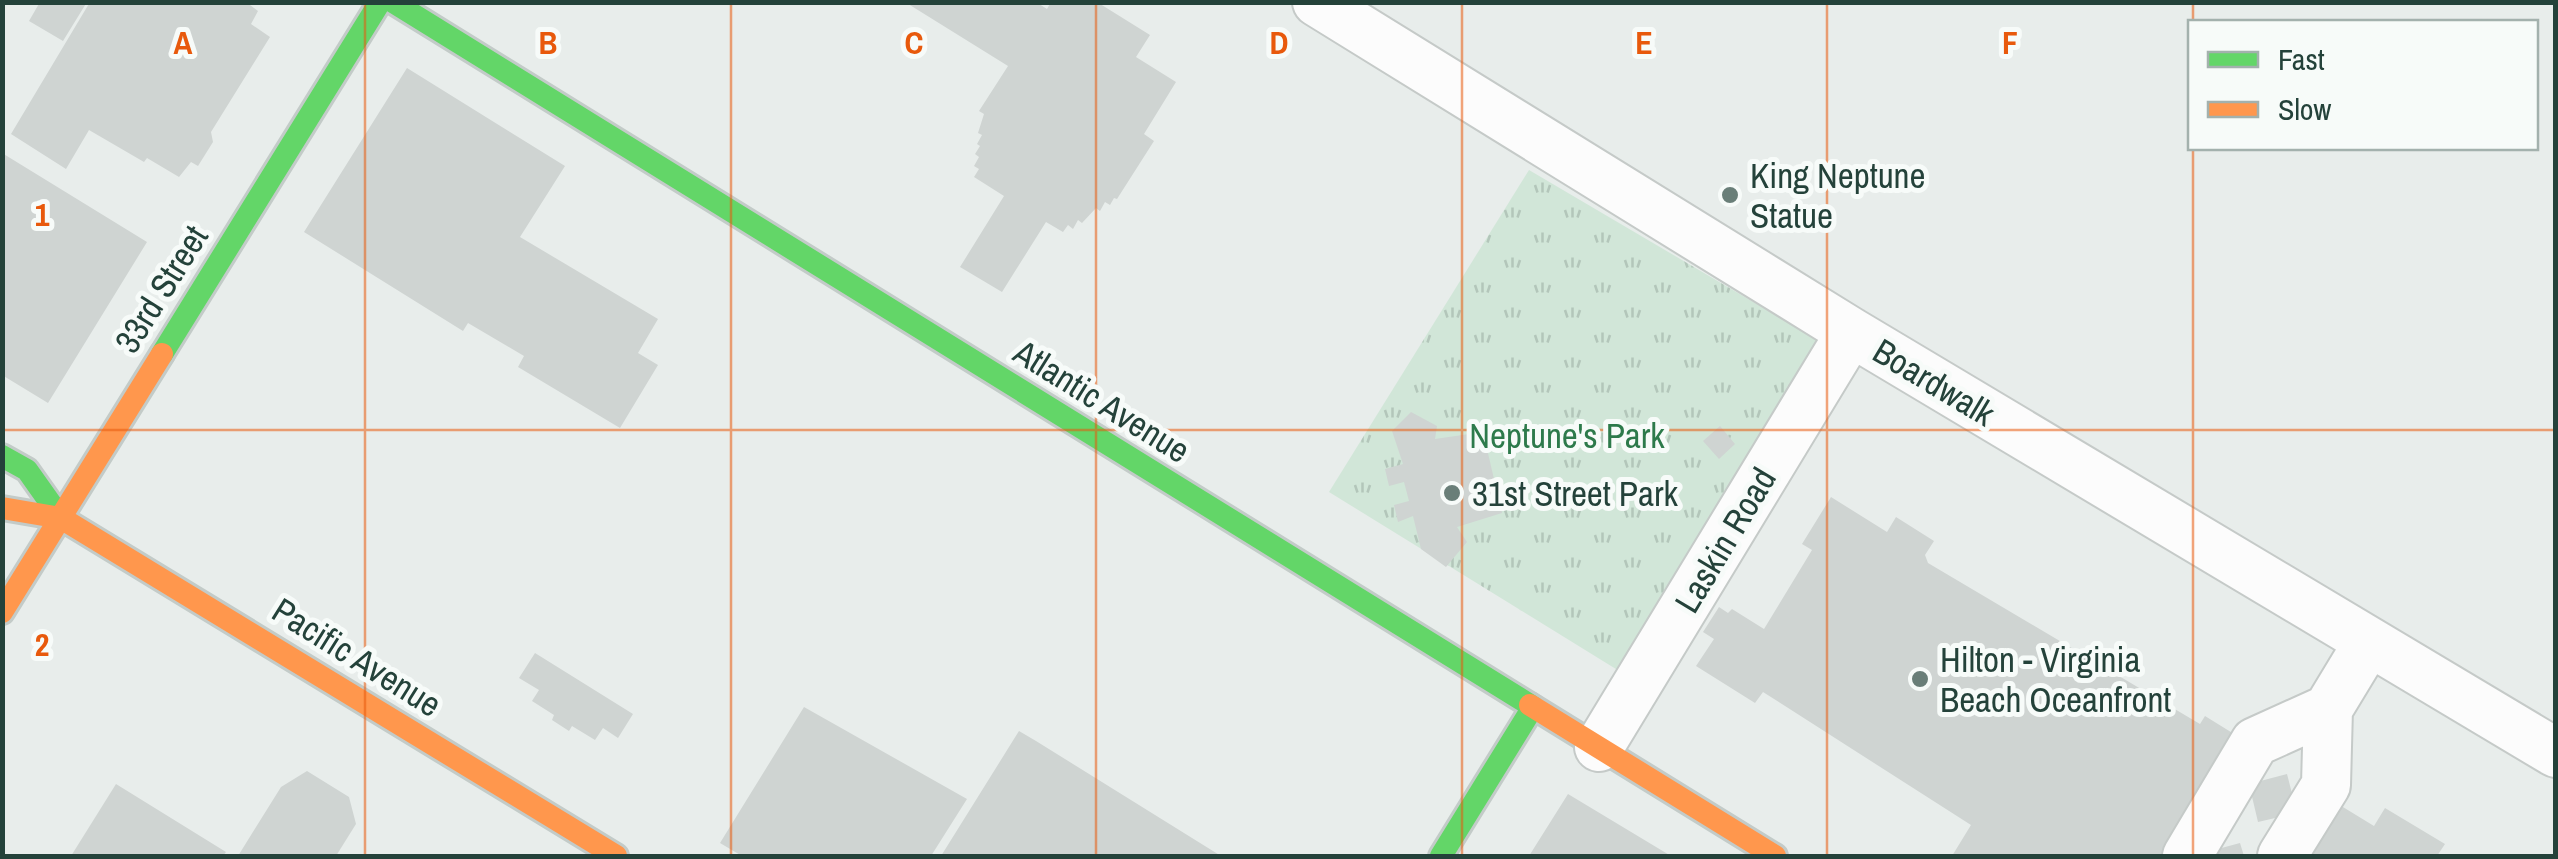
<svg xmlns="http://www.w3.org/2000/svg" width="2558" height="859" viewBox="0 0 2558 859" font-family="'Archivo Narrow',sans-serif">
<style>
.park{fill:url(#park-tufts)}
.building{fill:#cfd4d2}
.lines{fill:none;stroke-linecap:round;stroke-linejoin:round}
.street-casing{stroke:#c5cac8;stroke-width:52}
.fast-casing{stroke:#c3cbc8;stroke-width:28}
.slow-casing{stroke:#c3cbc8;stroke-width:28}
.street{stroke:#fcfcfc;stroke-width:48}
.fast{stroke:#63d668;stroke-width:22}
.slow{stroke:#ff974d;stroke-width:22}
.grid{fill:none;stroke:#e8590c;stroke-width:2.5;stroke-opacity:0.55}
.poi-dot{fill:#697e78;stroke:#f7fbf9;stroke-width:4}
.labels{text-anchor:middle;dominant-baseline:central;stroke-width:10;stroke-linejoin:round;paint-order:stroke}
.poi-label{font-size:35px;fill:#24423a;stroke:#f7fbf9;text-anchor:start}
.street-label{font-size:35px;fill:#24423a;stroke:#f7fbf9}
.park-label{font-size:35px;fill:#2d7a4b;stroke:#f7fbf9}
.grid-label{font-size:32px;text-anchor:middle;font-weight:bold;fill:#e8590c;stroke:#f7fbf9;stroke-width:10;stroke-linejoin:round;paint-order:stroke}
</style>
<defs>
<pattern id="park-tufts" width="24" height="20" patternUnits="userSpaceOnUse" patternTransform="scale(2.5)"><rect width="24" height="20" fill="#d1e6d8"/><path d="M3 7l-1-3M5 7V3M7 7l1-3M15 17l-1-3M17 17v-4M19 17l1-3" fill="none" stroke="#b3c6ba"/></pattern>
</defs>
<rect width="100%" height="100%" fill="#e8edeb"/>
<path class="park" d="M 1529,170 L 1823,343 L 1624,674 L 1329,492 Z"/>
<path class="building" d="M 40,2 L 87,2 L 63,41 L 29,21 Z
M 90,2 L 246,2 L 258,11 L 251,24 L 270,37 L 211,132 L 213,142 L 198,166 L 191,162 L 179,177 L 147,158 L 144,162 L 89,130 L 66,169 L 11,134 Z
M 905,2 L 1036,2 L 1047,9 L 1051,2 L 1097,2 L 1150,35 L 1136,57 L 1176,82 L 1144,134 L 1154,141 L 1117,199 L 1114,198 L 1110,205 L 1105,202 L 1100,211 L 1096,208 L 1082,223 L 1078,220 L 1073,229 L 1068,225 L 1063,232 L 1046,222 L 1002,292 L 960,267 L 1004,196 L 974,177 L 979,169 L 974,166 L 979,157 L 975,154 L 980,146 L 977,144 L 982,135 L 978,133 L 984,114 L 979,111 L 1008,66 Z
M 407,68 L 565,166 L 520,237 L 658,319 L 638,353 L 658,365 L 620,428 L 518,367 L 524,356 L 468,323 L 463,331 L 304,232 Z
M 2,153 L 147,242 L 48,403 L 2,375 Z
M 1411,412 L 1437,426 L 1435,439 L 1483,432 L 1502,513 L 1457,527 L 1467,542 L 1446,567 L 1421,549 L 1413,516 L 1398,522 L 1394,505 L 1409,501 L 1404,482 L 1389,486 L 1385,469 L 1403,464 L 1392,431 Z
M 1720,426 L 1735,444 L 1719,459 L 1703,441 Z
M 1831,497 L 1887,532 L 1896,517 L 1934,541 L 1925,555 L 1928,563 L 2200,724 L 2205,716 L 2247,742 L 2168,856 L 1952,856 L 1971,825 L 1763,692 L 1755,703 L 1696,666 L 1714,639 L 1703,632 L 1719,607 L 1728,613 L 1732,609 L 1764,629 L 1812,550 L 1802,544 Z
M 535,653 L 633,714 L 618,738 L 603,728 L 595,740 L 572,726 L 569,731 L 552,720 L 554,715 L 532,701 L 539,690 L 519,678 Z
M 804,707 L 967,799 L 931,856 L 742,856 L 720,843 Z
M 1019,731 L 1036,741 L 1221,856 L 941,856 Z
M 307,771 L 349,797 L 356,824 L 336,856 L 238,856 L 281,787 Z
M 2287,774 L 2297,813 L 2258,822 L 2249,784 Z
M 116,784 L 226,852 L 223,856 L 71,856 Z
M 1568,794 L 1671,856 L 1529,856 Z
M 2338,804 L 2374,826 L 2385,808 L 2445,844 L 2437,856 L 2305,856 Z
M 2240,843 L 2244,856 L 2204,856 L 2203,853 Z"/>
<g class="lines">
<g class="street-casing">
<path id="street" d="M 1317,2 L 1851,332 L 2556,753
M 1599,747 L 1851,332
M 2187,856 L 2255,742 L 2328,709
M 2282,856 L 2326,785 L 2328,709 L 2368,643"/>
</g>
<g class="fast-casing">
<path id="fast" d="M 393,2 L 1530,705
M 162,354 L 380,2
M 2,456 L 27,470 L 61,518
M 1441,856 L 1533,707"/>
</g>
<g class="slow-casing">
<path id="slow" d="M 2,508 L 61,518 L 616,856
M 2,612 L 162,354
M 1530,705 L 1775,856"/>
</g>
<use href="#street" class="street"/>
<use href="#fast" class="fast"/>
<use href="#slow" class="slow"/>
</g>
<path class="grid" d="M 365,2 L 365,856M 731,2 L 731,856M 1096,2 L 1096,856M 1462,2 L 1462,856M 1827,2 L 1827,856M 2193,2 L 2193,22M 2193,148 L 2193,856M 2,430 L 2556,430"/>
<g class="poi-dot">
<circle cx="1730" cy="195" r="10"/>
<circle cx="1452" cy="493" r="10"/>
<circle cx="1920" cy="679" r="10"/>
</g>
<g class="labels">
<g class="poi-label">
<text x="1750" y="175">King Neptune<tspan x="1750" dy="40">Statue</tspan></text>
<text x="1472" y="493">31st Street Park</text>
<text x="1940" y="659">Hilton - Virginia<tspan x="1940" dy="40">Beach Oceanfront</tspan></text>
</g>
<g class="street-label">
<text transform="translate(161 289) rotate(-58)">33rd Street</text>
<text transform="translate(1934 382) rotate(31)">Boardwalk</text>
<text transform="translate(1102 401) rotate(32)">Atlantic Avenue</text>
<text transform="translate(1725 540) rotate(-59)">Laskin Road</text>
<text transform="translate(357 657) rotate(32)">Pacific Avenue</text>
</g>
<g class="park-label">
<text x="1567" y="435">Neptune's Park</text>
</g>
</g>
<g class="grid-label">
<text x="183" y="54">A</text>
<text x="548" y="54">B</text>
<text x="914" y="54">C</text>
<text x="1279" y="54">D</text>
<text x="1644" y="54">E</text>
<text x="2010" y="54">F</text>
<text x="42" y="226">1</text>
<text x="42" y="656">2</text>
</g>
<rect width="2558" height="859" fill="none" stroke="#24423a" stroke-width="10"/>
<rect x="2188" y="20" width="350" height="130" fill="#f7fbf9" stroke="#a3b1ad" stroke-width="2.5"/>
<rect x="2208" y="52" width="50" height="15" fill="#63d668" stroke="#a3b1ad" stroke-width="2.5"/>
<text x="2278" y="70" font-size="30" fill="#24423a">Fast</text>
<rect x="2208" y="102" width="50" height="15" fill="#ff974d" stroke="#a3b1ad" stroke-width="2.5"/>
<text x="2278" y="120" font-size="30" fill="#24423a">Slow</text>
</svg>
